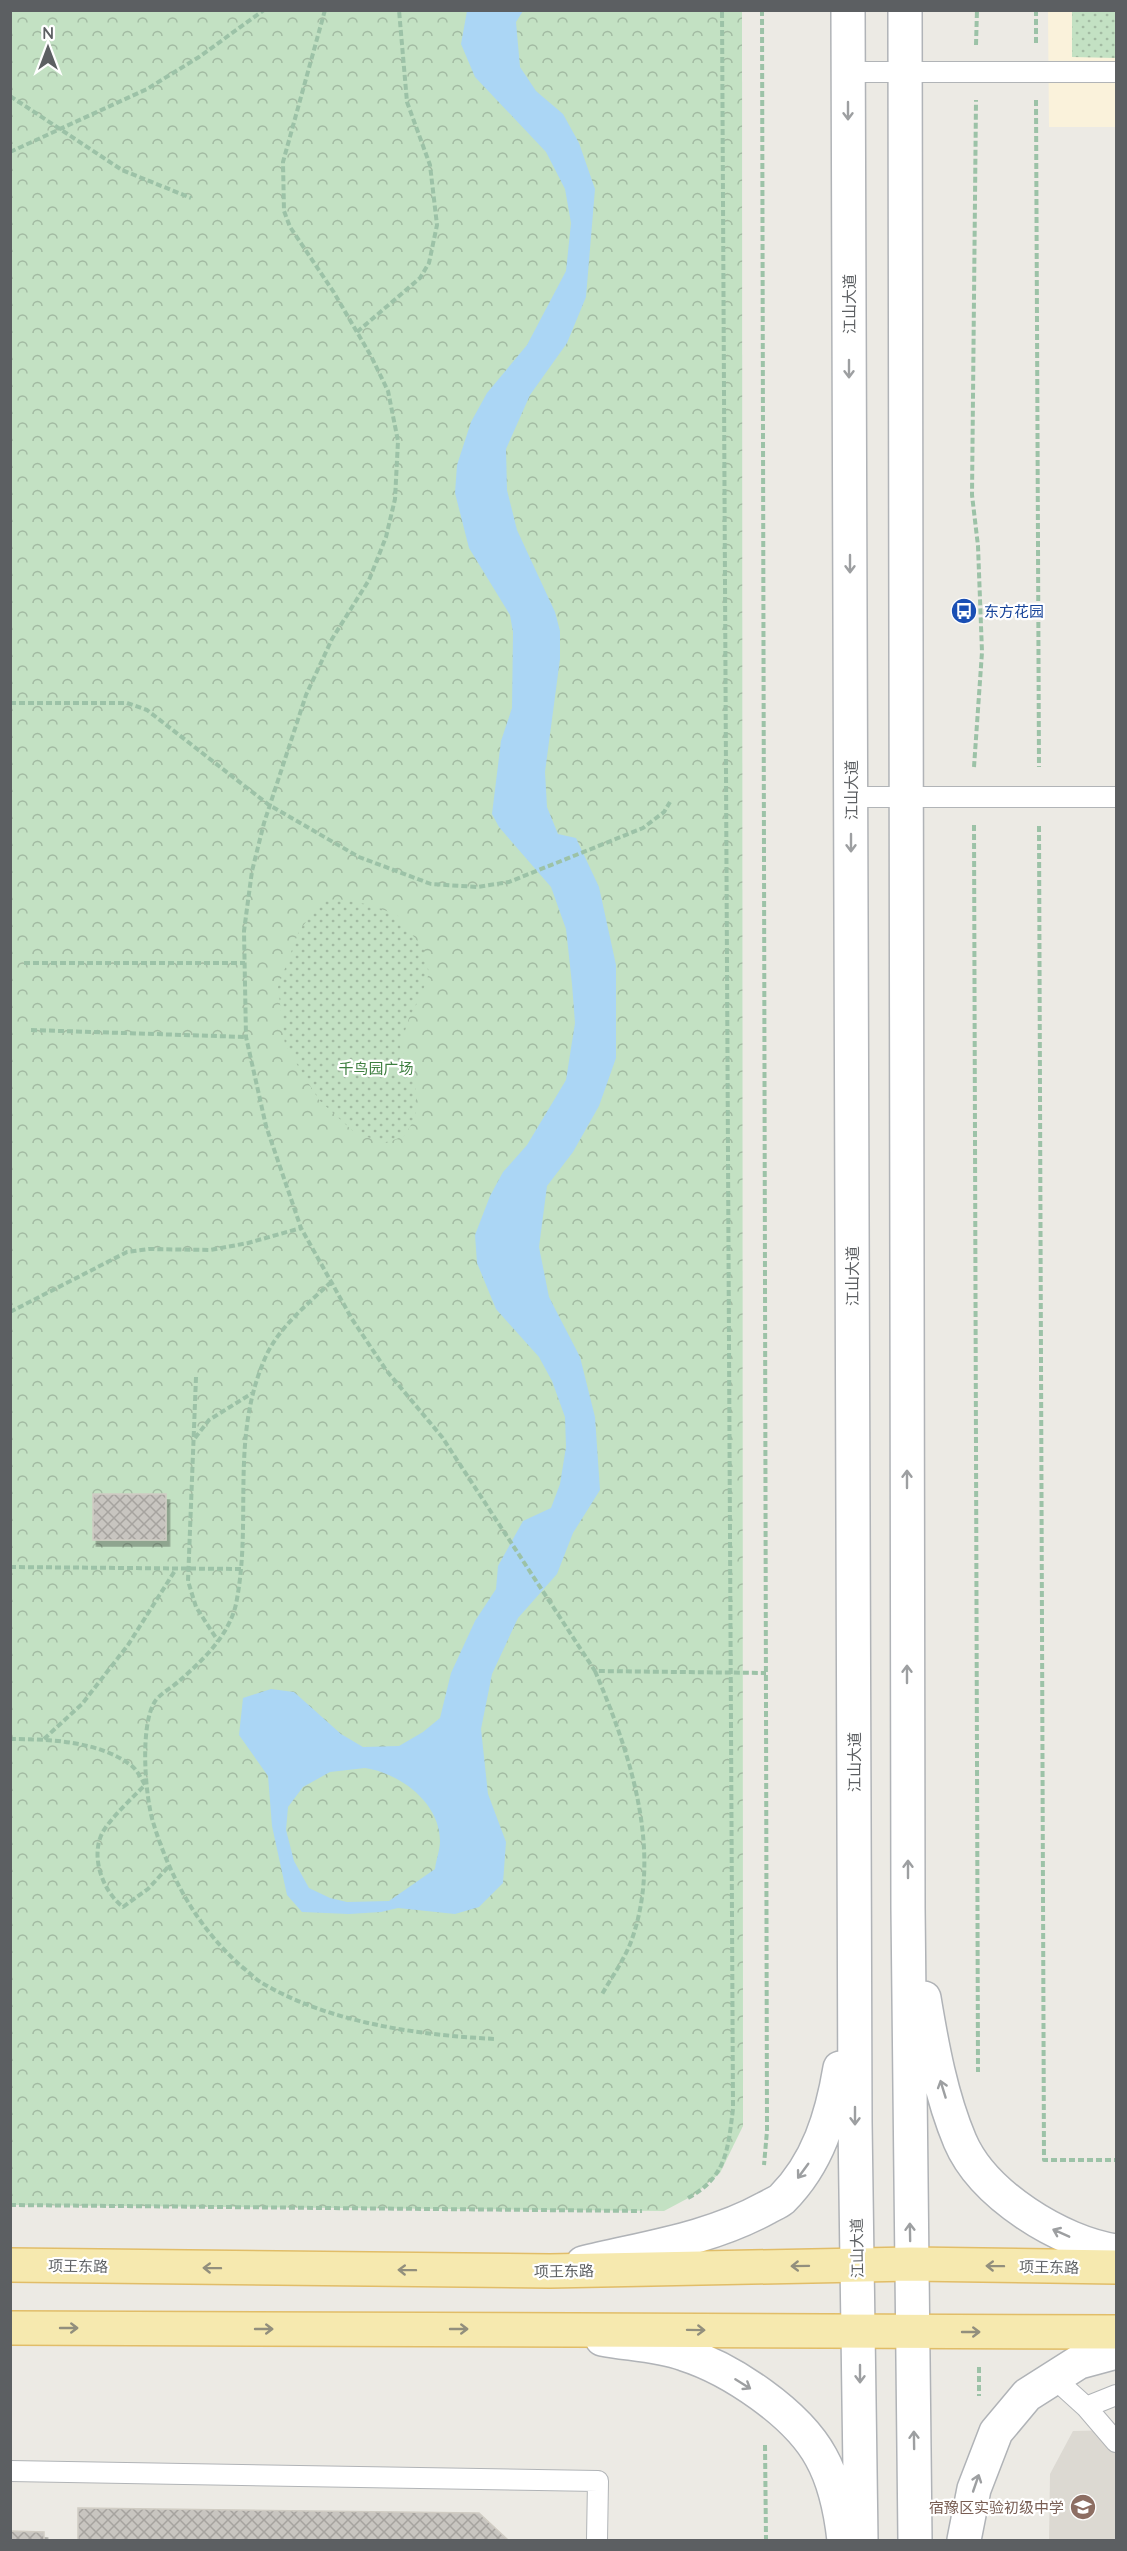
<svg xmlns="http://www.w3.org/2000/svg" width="1127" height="2551" viewBox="0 0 1127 2551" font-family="Quicksand,'Noto Sans SC',sans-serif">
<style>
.commercial{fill:#faf2db}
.education{fill:#dcd9d2}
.park{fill:url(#park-crowns)}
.garden{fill:url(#garden-dots)}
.water{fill:#abd6f5;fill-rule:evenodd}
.building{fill:url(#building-cross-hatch);stroke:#d0ccc3;stroke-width:1.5;filter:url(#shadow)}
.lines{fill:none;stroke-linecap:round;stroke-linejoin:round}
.service-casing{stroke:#b1b4b7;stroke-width:22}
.secondary-casing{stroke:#b0b3b7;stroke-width:36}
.primary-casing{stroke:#e1bd68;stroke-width:36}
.path{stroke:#9cc2a7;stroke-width:4;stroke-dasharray:6 3;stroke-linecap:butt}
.service{stroke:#fff;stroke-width:20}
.secondary{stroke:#fff;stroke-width:33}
.primary{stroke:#f6e9af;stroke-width:33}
.oneway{stroke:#9d9fa1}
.oneway2{stroke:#928f7d}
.labels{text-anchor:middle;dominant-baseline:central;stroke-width:4.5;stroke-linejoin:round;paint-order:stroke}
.street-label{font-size:15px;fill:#5c5f62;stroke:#fff}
.transit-label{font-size:15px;fill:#164399;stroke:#fff;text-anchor:start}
.park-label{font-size:15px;fill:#3e7f40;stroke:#fff}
.education-label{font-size:15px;fill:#785e54;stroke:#fff;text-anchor:end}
</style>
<defs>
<pattern id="park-crowns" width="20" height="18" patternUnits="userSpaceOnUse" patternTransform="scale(1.5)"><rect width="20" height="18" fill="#c3e1c3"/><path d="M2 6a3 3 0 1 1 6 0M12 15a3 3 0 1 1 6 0" fill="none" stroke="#a2baa2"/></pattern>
<pattern id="garden-dots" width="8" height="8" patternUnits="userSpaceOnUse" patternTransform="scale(1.5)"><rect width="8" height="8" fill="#c3e1c3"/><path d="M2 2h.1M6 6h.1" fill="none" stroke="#a2baa2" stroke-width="1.8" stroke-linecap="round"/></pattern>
<pattern id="building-cross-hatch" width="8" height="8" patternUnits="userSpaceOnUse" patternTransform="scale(1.5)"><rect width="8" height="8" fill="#c8c5c0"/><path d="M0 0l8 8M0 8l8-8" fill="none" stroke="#a6a39f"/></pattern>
<filter id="shadow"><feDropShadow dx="3.5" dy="6" stdDeviation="0" flood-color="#0004"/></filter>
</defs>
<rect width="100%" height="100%" fill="#eceae4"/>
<path class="commercial" d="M 1048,11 L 1116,11 L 1116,127 L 1049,127 Z"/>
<path class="education" d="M 1116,2430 L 1116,2540 L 1049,2540 L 1050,2474 L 1073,2431 Z"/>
<path class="park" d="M 11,11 L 742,11 L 743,2126 L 720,2173 L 694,2195 L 664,2211 L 11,2205 Z"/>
<path class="garden" d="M 1072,11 L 1116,11 L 1116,58 L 1072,57 Z
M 338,899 L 371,905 L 397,915 L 424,950 L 429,973 L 421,996 L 409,1018 L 400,1047 L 416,1078 L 416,1117 L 404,1136 L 386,1143 L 355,1133 L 319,1100 L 285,1045 L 278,987 L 299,931 L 322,901 Z"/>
<path class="water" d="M 467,11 L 523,11 L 516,22 L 520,67 L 536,91 L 563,114 L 579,143 L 595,189 L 586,297 L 567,343 L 530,395 L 506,449 L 507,490 L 517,530 L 555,612 L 560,631 L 560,659 L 545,772 L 547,807 L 558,834 L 576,838 L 599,887 L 616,965 L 616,1058 L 599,1106 L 573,1152 L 547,1186 L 539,1247 L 549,1297 L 580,1357 L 595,1417 L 600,1490 L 573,1533 L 557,1574 L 518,1618 L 492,1674 L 481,1729 L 488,1794 L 506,1842 L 503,1883 L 479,1907 L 455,1914 L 398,1908 L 381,1912 L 349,1914 L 302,1912 L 287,1895 L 272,1826 L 268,1776 L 239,1735 L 243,1698 L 271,1689 L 294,1692 L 341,1734 L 363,1747 L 399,1746 L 423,1732 L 440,1718 L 451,1673 L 475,1621 L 496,1589 L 498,1566 L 523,1521 L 551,1508 L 560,1484 L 566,1447 L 565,1417 L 552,1381 L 539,1357 L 496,1309 L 477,1263 L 475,1235 L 490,1196 L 503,1172 L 527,1145 L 566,1080 L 575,1023 L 572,984 L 566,929 L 551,887 L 499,827 L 492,814 L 501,741 L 512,708 L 513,632 L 510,615 L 469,548 L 455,493 L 457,465 L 471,422 L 487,393 L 527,345 L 566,271 L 571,223 L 565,189 L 546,152 L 475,77 L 461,44 ZM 365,1768 C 399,1773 440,1802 440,1841 C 440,1850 436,1860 435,1869 L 389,1901 L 347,1902 L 330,1898 L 309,1888 L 294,1861 L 286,1830 L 288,1807 L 303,1787 L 330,1772 Z"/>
<path class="building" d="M 93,1494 L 166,1494 L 166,1540 L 93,1540 Z
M 78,2508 L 479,2513 L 508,2540 L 78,2540 Z
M 10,2531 L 44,2532 L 44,2540 L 10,2540 Z"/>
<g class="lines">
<g class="service-casing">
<path id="service" d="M 848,72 L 1116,72
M 851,797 L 1116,797
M 1054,2378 L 1086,2407 L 1116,2442
M 1086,2407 L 1116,2395
M 10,2471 L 598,2481 L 597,2540"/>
</g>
<g class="secondary-casing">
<path id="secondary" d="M 848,10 L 855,2122 L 861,2540
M 905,10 L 908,1908 L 915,2540
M 924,1998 C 932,2046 941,2096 960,2141 C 983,2195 1061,2243 1116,2251
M 583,2263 C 644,2248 710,2239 766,2208 C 771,2205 777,2203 782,2199 C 818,2163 832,2116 840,2068
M 602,2339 C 628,2344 658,2345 684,2354 C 731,2369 797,2413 821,2457 C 835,2482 841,2513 844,2540
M 964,2540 L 974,2489 L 996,2432 L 1027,2395 L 1079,2362 L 1116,2352"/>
</g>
<g class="primary-casing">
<path id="primary" d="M 10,2265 L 550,2271 L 911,2264 L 1116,2267
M 10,2328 L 1116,2332"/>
</g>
<path class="path" d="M 325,10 L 283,162 L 284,211 L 290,227 L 333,291 L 371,356 L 388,391 L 398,441 L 395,499 L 386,537 L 369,580 L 332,639 L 306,695 L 264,823 L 252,871 L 244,931 L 246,1037 L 266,1126 L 301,1228 L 352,1319 L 386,1370 L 442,1437 L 595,1671 L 766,1673
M 762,10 L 767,2131 L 764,2165
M 1036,10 L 1036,44
M 976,45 L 977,10
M 10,96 L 122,170 L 191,198
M 1036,100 L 1039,767
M 10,152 L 147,89 L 199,57 L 264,10
M 357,332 L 420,278 L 429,263 L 437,225 L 430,165 L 407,102 L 399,10
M 10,703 L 127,703 L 147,710 L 269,805 L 359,857 L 431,884 L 477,887 L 509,882 L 643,828 L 664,812 L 670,802
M 974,767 L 982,652 L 978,546 L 972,495 L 976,100
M 974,825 L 978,2072
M 1039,826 L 1044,2160 L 1116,2160
M 24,963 L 245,963
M 31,1030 L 246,1037
M 331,1282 C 309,1303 279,1327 266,1356 C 229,1438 253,1520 236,1604 C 229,1636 201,1662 178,1682 C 171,1688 158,1695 154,1703 C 140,1728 145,1795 153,1822 C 170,1878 198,1928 242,1967 C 249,1972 255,1979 262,1983 C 330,2023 418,2035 495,2039
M 10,1312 L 127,1252 L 149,1249 L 210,1250 L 248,1243 L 301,1228
M 196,1377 L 188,1581 L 196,1607 L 218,1641
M 195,1438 L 209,1420 L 254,1392
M 10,1567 L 241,1569
M 595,1671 C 630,1753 663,1850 632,1939 C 625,1959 611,1978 601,1996
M 10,1739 C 49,1739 100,1741 132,1766 C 137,1770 141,1778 145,1785 C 132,1798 117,1812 106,1827 C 88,1851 101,1890 123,1907 L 148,1889 L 169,1866
M 44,1739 L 82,1704 L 128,1645 L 176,1569
M 688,2198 C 727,2177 728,2148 733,2109 L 722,10
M 10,2205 L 642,2211
M 979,2367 L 979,2396
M 765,2445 L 766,2540"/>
<use href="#service" class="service"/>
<use href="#secondary" class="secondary"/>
<use href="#primary" class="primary"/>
</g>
<defs><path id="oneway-shaft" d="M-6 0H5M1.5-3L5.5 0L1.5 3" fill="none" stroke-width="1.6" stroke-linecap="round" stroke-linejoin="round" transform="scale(1.5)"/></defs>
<g class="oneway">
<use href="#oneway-shaft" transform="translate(848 111) rotate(90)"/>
<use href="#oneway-shaft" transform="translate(849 369) rotate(90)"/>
<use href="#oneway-shaft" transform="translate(850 564) rotate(90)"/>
<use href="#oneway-shaft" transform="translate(851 843) rotate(90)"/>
<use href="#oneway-shaft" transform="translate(907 1479) rotate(-90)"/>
<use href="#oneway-shaft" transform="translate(907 1674) rotate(-90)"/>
<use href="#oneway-shaft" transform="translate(908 1869) rotate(-90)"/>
<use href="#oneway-shaft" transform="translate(943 2089) rotate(-107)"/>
<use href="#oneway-shaft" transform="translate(855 2116) rotate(90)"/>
<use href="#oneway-shaft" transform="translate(803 2171) rotate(126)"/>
<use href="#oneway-shaft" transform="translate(910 2232) rotate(-91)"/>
<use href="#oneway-shaft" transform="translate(1061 2233) rotate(-156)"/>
<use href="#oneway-shaft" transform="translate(860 2374) rotate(90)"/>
<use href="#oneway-shaft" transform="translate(743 2384) rotate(32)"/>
<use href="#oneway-shaft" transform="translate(914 2440) rotate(-91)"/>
<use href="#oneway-shaft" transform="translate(976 2483) rotate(-71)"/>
</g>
<g class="oneway2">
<use href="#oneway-shaft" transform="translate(800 2266) rotate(179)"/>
<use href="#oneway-shaft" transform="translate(995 2266) rotate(-179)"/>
<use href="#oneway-shaft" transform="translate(212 2268) rotate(-179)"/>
<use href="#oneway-shaft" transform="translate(407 2270) rotate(-179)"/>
<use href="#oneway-shaft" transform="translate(69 2328)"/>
<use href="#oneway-shaft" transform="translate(264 2329)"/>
<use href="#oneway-shaft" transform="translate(459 2329)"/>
<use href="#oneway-shaft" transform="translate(696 2330) rotate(1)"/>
<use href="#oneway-shaft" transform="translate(971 2332)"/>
</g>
<defs>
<g id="bus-disc" transform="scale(1.35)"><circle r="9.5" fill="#1a4fb4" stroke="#fff"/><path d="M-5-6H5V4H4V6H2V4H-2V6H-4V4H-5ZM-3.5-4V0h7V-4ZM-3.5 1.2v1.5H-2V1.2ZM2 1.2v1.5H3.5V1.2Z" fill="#fff"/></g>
<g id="school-disc" transform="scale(1.35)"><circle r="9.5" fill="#8d6e63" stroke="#fff"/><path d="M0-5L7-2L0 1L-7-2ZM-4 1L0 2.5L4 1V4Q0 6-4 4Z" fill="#fff"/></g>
</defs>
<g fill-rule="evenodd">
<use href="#bus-disc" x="964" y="611"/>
<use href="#school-disc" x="1083" y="2507"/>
</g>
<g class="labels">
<g class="street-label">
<text transform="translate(849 304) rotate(-90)">江山大道</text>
<text transform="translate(851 790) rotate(-90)">江山大道</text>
<text transform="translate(852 1276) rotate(-90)">江山大道</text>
<text transform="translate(854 1762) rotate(-90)">江山大道</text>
<text transform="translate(857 2248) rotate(-91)">江山大道</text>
<text transform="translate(78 2266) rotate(1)">项王东路</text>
<text transform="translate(1049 2267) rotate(1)">项王东路</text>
<text transform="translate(564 2271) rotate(-1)">项王东路</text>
</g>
<g class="transit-label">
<text x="984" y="611">东方花园</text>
</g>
<g class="park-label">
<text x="376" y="1068">千鸟园广场</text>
</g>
<g class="education-label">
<text x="1064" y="2507">宿豫区实验初级中学</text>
</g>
</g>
<rect width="1127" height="2551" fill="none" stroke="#5c5f62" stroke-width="24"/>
<g transform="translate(48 48)" stroke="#ffffff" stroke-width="4.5" paint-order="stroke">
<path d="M0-4.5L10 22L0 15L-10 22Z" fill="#5c5f62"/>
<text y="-9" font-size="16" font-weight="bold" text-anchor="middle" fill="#5c5f62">N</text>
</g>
</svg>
